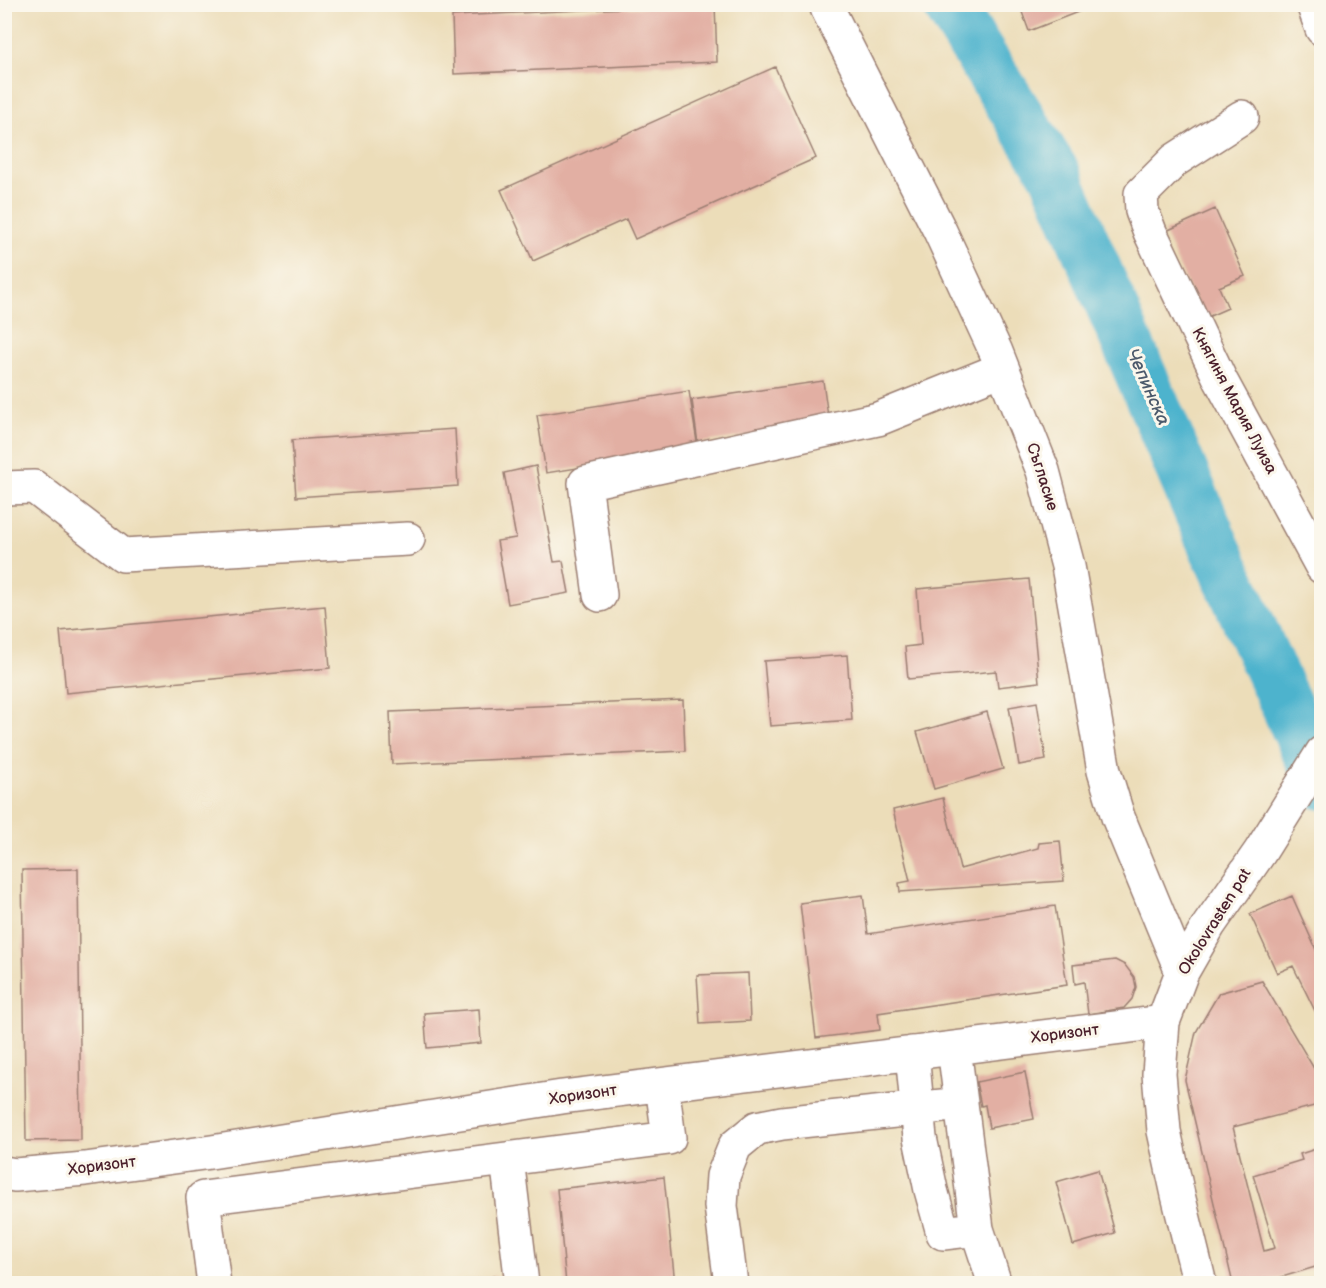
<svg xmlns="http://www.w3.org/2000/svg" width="1326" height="1288" viewBox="0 0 1326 1288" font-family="'Balsamiq Sans',sans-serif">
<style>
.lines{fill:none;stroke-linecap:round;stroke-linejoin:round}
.river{stroke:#4eb3cd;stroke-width:52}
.building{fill:#e2afa3}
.minor-casing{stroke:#9b7e72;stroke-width:36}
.minor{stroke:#fff;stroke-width:33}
.labels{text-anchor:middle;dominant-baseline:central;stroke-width:6;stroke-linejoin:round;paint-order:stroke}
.street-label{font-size:16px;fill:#4a1f2b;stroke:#fbf7ec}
.water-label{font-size:18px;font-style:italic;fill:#4c5a6c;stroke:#fbf7ec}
</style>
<rect width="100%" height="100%" fill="#fbf7ec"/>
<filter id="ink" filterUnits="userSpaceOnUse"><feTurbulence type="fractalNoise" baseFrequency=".0167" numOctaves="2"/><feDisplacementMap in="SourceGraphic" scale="12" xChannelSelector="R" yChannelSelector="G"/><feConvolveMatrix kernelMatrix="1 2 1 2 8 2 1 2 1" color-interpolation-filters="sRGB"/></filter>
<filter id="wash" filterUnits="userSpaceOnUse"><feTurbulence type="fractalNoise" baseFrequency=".008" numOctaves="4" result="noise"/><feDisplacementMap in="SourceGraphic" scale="24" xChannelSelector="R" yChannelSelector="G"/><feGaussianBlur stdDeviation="1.35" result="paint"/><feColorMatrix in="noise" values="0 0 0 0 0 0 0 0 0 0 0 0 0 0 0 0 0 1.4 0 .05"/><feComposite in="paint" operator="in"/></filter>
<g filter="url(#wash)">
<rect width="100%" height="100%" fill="#ecddb9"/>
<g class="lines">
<path class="river" d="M 948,4 L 1055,174 L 1215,548 L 1322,784"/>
</g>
<g id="blocks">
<path class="building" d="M 715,4 L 717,62 L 454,74 L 452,16 Z
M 1019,4 L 1096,4 L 1096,5 L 1029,31 Z
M 775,67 L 816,158 L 635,239 L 626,219 L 533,261 L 501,190 Z
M 1215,209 L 1245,276 L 1219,287 L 1228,308 L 1203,319 L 1164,232 Z
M 823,381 L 829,424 L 698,443 L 692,400 Z
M 689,391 L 698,449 L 546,473 L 537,415 Z
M 455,429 L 458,486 L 296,497 L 292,440 Z
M 536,466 L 554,562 L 563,561 L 569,593 L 508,604 L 497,541 L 516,538 L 504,473 Z
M 1029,579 L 1039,682 L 998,687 L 996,671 L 908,679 L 905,647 L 921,645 L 917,589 Z
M 325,606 L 330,668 L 66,693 L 60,631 Z
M 847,655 L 852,720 L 770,726 L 764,661 Z
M 683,700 L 685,751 L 392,764 L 390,712 Z
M 1037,702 L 1046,760 L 1019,765 L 1009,707 Z
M 987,712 L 1003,769 L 934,789 L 917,732 Z
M 943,798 L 960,869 L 1038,848 L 1039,843 L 1060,841 L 1064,881 L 900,892 L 899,883 L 910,881 L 893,810 Z
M 78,869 L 81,1140 L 26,1141 L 22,870 Z
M 863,895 L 868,934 L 1055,906 L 1067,985 L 878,1013 L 880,1030 L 816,1038 L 800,903 Z
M 1292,896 L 1322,963 L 1322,1025 L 1293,966 L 1277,973 L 1250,914 Z
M 1115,960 L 1125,965 L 1134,977 L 1136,987 L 1132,999 L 1124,1008 L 1088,1014 L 1084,982 L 1075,984 L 1073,965 Z
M 748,973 L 750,1021 L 700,1024 L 697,975 Z
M 1262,981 L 1322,1082 L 1322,1104 L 1233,1127 L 1264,1251 L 1275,1248 L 1253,1175 L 1302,1160 L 1300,1154 L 1322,1147 L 1322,1265 L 1272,1280 L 1272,1284 L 1233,1284 L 1185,1080 L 1196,1032 L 1219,993 Z
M 479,1009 L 481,1043 L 427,1048 L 424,1013 Z
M 1025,1072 L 1034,1119 L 989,1128 L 985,1105 L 981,1106 L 976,1082 Z
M 1098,1170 L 1115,1233 L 1073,1245 L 1056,1182 Z
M 664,1177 L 675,1284 L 566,1284 L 557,1189 Z
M 4,1242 L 6,1242 L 10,1284 L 4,1284 Z
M 495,1276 L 496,1284 L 458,1284 L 458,1282 Z"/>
</g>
</g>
<g filter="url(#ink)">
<use href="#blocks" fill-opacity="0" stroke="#9b7e72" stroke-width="1.5"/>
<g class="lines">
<g class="minor-casing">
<path id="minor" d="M 1313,4 L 1322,29
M 827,8 L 940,231 L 996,352 L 1043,471 L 1068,566 L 1104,771 L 1118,817 L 1182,972
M 1242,117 L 1175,160 L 1141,194 L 1142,211 L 1150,232 L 1221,381 L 1322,567
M 4,488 L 34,487 L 123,555 L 408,539
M 600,595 L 585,483 L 878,419 L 1002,369
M 954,1048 L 977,1229 L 995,1284
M 912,1053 L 920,1138 L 931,1190 L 943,1233 L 977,1229
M 507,1159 L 522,1284
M 4,1173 L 15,1175 L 85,1169 L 211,1152 L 562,1097 L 1163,1022
M 214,1284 L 203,1198 L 669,1138 L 662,1085
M 731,1284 L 721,1206 L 723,1176 L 735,1146 L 757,1128 L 782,1123 L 961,1104
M 1200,1284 L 1178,1195 L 1164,1131 L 1159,1074 L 1163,1022 L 1182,972 L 1209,925 L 1260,852 L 1322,753"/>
</g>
<use href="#minor" class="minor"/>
</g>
</g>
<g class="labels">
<g class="street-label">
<text transform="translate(1234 401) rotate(62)">Княгиня Мария Луиза</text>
<text transform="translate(1042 477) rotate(72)">Съгласие</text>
<text transform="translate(1215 922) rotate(-58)">Okolovrasten pat</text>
<text transform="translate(1065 1034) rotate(-7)">Хоризонт</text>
<text transform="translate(583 1095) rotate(-8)">Хоризонт</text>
<text transform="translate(102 1166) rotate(-7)">Хоризонт</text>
</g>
<g class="water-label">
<text transform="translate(1148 387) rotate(66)">Чепинска</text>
</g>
</g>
<rect width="1326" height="1288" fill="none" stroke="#fbf7ec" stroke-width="24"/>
</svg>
